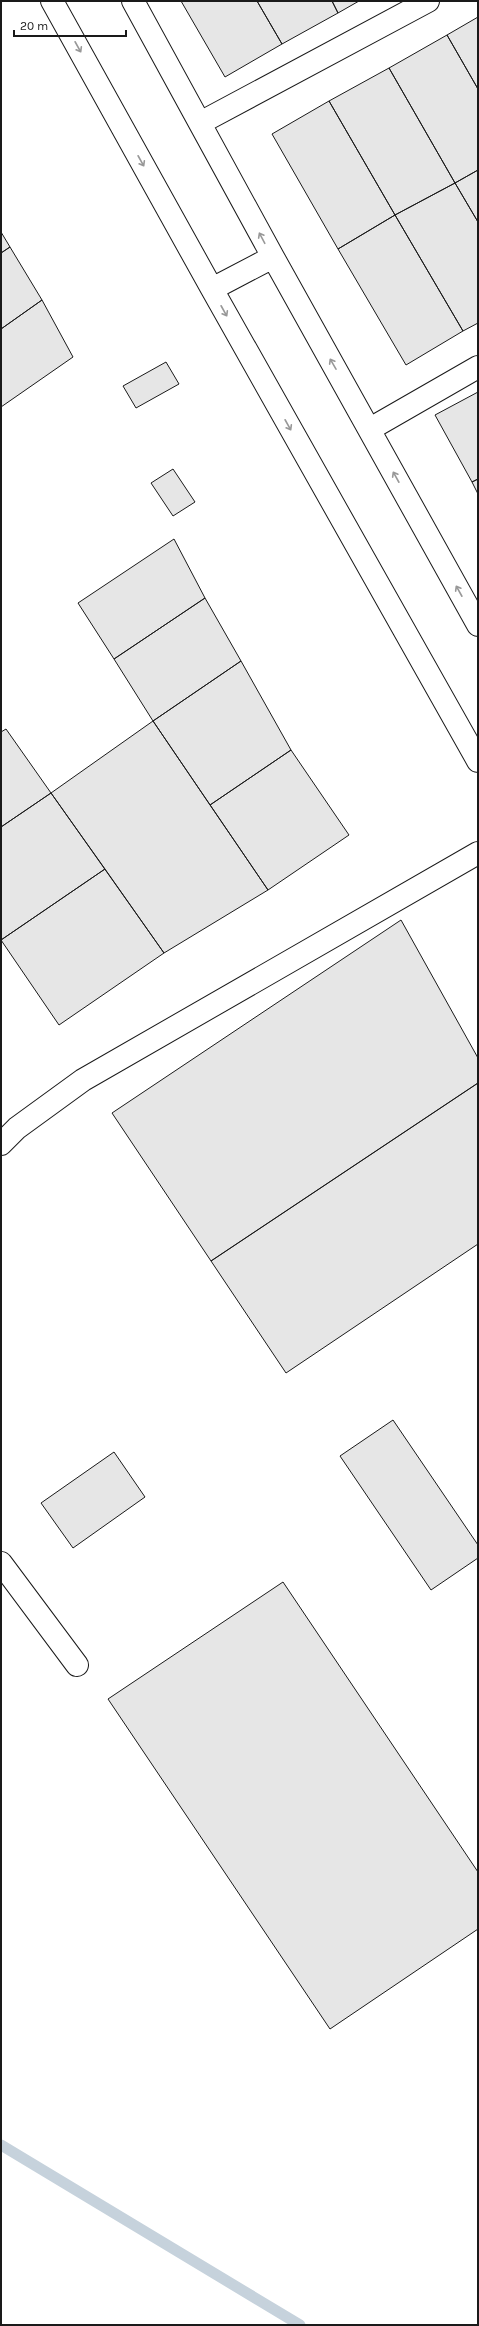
<svg xmlns="http://www.w3.org/2000/svg" width="479" height="2326" viewBox="0 0 479 2326" font-family="Karla,sans-serif">
<style>
.lines{fill:none;stroke-linecap:round;stroke-linejoin:round}
.stream{stroke:#c6d2dc;stroke-width:11}
.building{fill:#e6e6e6;stroke:#1a1a1a}
.minor-casing{stroke:#1a1a1a;stroke-width:24}
.minor{stroke:#fff;stroke-width:22}
.oneway{stroke:#989898}
</style>
<rect width="100%" height="100%" fill="#fff"/>
<g class="lines">
<path class="stream" d="M 1,2145 L 300,2325"/>
</g>
<path class="building" d="M 181,1 L 257,1 L 282,44 L 225,77 Z
M 257,1 L 332,1 L 338,13 L 282,44 Z
M 332,1 L 359,1 L 338,13 Z
M 478,17 L 478,89 L 447,35 Z
M 447,35 L 478,89 L 478,170 L 455,183 L 389,68 Z
M 389,68 L 455,183 L 395,215 L 329,101 Z
M 329,101 L 395,215 L 338,249 L 272,134 Z
M 478,170 L 478,222 L 455,183 Z
M 455,183 L 478,222 L 478,323 L 463,331 L 395,215 Z
M 395,215 L 463,331 L 406,365 L 338,249 Z
M 1,232 L 10,247 L 1,253 Z
M 10,247 L 42,300 L 1,329 L 1,253 Z
M 42,300 L 73,357 L 1,407 L 1,329 Z
M 166,362 L 179,384 L 136,408 L 123,386 Z
M 478,392 L 478,479 L 472,482 L 435,415 Z
M 173,469 L 195,502 L 173,516 L 151,483 Z
M 478,479 L 478,494 L 472,482 Z
M 174,539 L 205,598 L 114,659 L 78,603 Z
M 205,598 L 241,661 L 153,721 L 114,659 Z
M 241,661 L 291,750 L 210,805 L 153,721 Z
M 153,721 L 268,890 L 164,953 L 51,793 Z
M 6,729 L 51,793 L 1,827 L 1,732 Z
M 291,750 L 349,835 L 268,890 L 210,805 Z
M 51,793 L 105,869 L 1,940 L 1,827 Z
M 105,869 L 164,953 L 59,1025 L 1,940 Z
M 401,920 L 478,1058 L 478,1083 L 211,1261 L 112,1113 Z
M 478,1083 L 478,1244 L 286,1373 L 211,1261 Z
M 393,1420 L 478,1545 L 478,1558 L 431,1590 L 340,1456 Z
M 114,1452 L 145,1497 L 73,1548 L 41,1503 Z
M 283,1582 L 478,1872 L 478,1929 L 330,2029 L 108,1699 Z"/>
<g class="lines">
<g class="minor-casing">
<path id="minor" d="M 52,1 L 212,289 L 478,761
M 133,1 L 273,257 L 478,625
M 200,123 L 428,1
M 212,289 L 273,257
M 370,429 L 478,367
M 1,1144 L 17,1128 L 83,1080 L 478,853
M 1,1563 L 77,1665"/>
</g>
<use href="#minor" class="minor"/>
</g>
<defs><path id="oneway-shaft" d="M-6 0H5M1.5-3L5.5 0L1.5 3" fill="none" stroke-width="1.6" stroke-linecap="round" stroke-linejoin="round"/></defs>
<g class="oneway">
<use href="#oneway-shaft" transform="translate(78 47) rotate(61)"/>
<use href="#oneway-shaft" transform="translate(141 161) rotate(61)"/>
<use href="#oneway-shaft" transform="translate(262 238) rotate(-118)"/>
<use href="#oneway-shaft" transform="translate(224 311) rotate(61)"/>
<use href="#oneway-shaft" transform="translate(333 364) rotate(-120)"/>
<use href="#oneway-shaft" transform="translate(288 425) rotate(61)"/>
<use href="#oneway-shaft" transform="translate(396 477) rotate(-119)"/>
<use href="#oneway-shaft" transform="translate(459 591) rotate(-119)"/>
</g>
<rect width="479" height="2326" fill="none" stroke="#1a1a1a" stroke-width="4"/>
<path d="M14 30v6h112v-6" fill="none" stroke="#1a1a1a" stroke-width="2"/>
<text x="20" y="30" font-size="12" fill="#1a1a1a" stroke="#ffffff" stroke-width="3" paint-order="stroke">20 m</text>
</svg>
